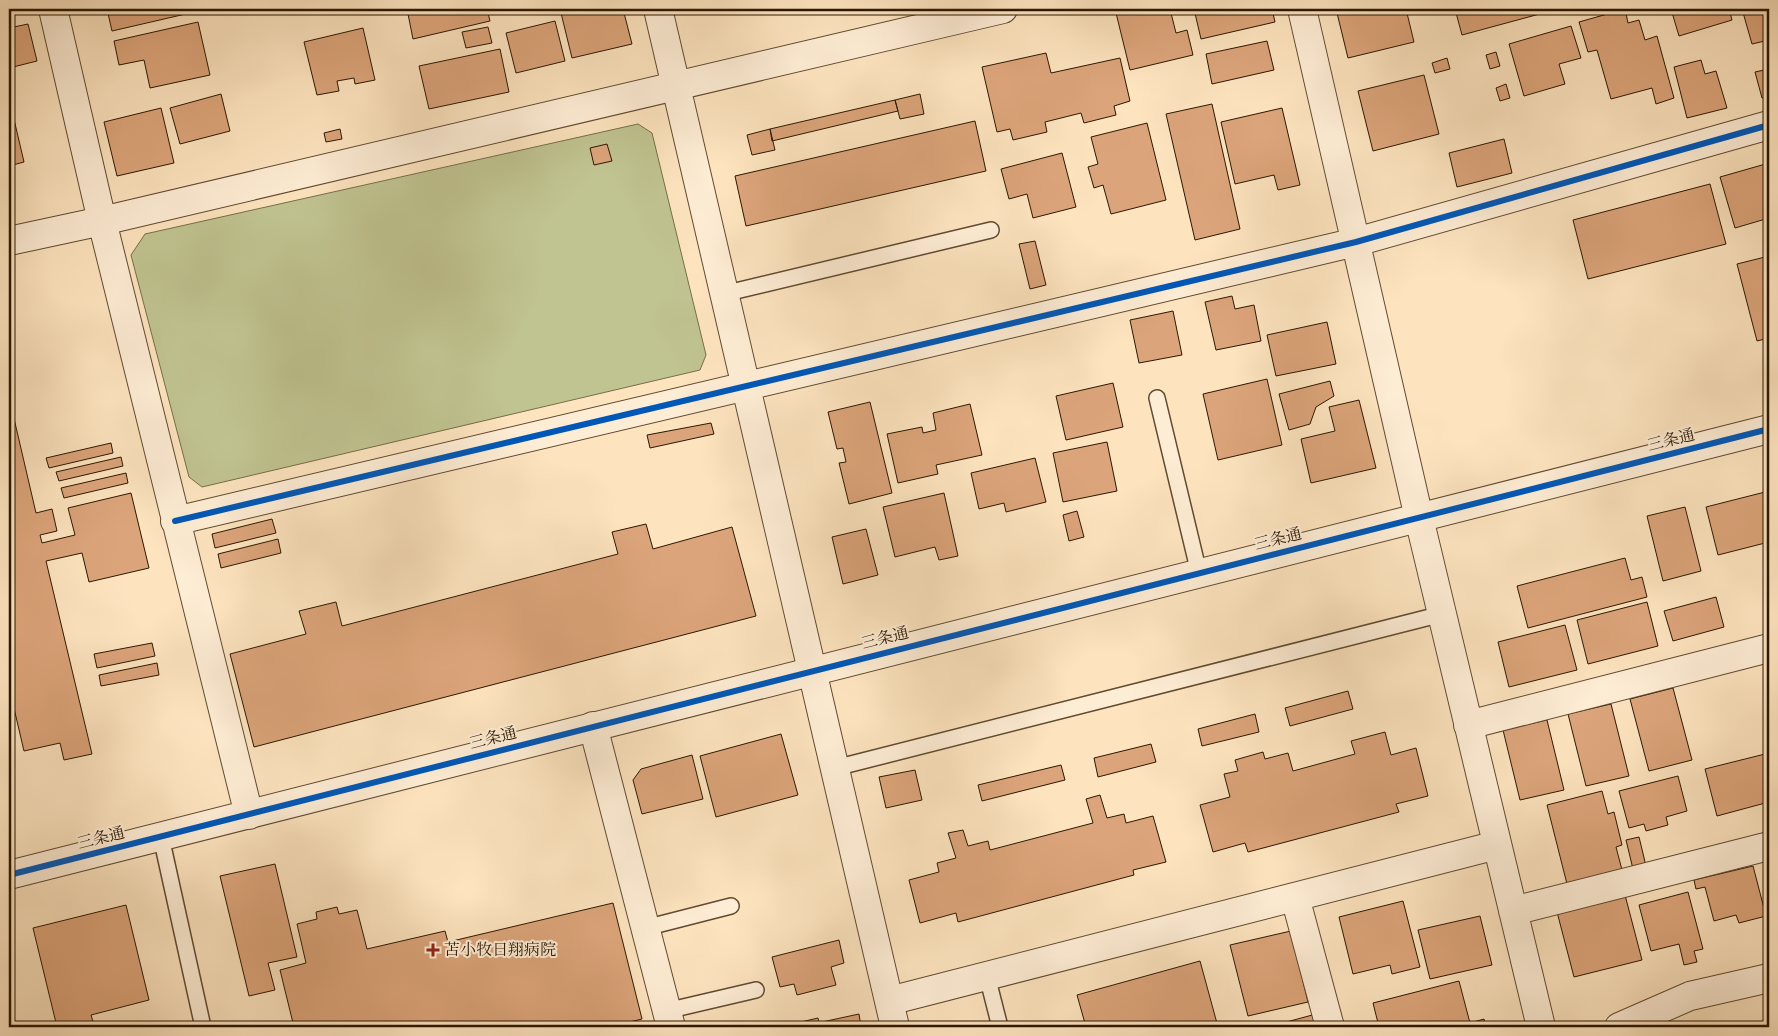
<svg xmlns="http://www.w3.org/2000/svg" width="1778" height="1036" viewBox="0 0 1778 1036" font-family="'Libre Bodoni','Noto Serif JP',serif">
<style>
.green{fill:#c0c491;stroke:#766e49}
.building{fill:#dca47a;stroke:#2b1701}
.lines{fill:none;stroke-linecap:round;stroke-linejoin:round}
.service-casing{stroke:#604a30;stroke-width:18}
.minor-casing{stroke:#604a30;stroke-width:30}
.tertiary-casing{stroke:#604a30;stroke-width:30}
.service{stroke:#feedd5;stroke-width:15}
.minor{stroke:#feedd5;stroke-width:28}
.tertiary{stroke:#feedd5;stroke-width:28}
.cycleway-casing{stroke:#feedd5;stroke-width:9}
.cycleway{stroke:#0057b8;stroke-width:6}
.poi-dot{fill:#8f2418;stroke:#feedd5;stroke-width:2}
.labels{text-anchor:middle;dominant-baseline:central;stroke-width:4;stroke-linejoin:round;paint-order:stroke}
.street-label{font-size:16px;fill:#2b1701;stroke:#feedd5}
.poi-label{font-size:16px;fill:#2b1701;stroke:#feedd5;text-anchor:start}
</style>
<rect width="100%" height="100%" fill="#fde4bf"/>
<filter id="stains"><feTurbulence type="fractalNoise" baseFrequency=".004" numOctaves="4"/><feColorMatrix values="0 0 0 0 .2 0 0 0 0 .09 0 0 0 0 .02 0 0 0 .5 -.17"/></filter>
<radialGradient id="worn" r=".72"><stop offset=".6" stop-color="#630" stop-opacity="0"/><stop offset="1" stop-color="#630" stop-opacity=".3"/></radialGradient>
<path class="green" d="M 638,124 L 652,133 L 706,355 L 700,370 L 202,487 L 189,477 L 131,255 L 145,234 Z"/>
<path class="building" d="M 107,9 L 202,9 L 203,10 L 112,31 Z
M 407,9 L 487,9 L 490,21 L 413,39 Z
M 579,9 L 623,9 L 632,44 L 572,58 L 561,13 Z
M 1132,9 L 1170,9 L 1176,33 L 1187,30 L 1193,55 L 1130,70 L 1116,13 Z
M 1194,9 L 1272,9 L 1275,22 L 1201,39 Z
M 1353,9 L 1406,9 L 1414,42 L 1348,58 L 1337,13 Z
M 1455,9 L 1558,9 L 1462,35 Z
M 1625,9 L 1628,23 L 1639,20 L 1645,40 L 1657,36 L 1674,98 L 1656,104 L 1652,88 L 1611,99 L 1597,50 L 1588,52 L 1579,22 Z
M 1671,9 L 1729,9 L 1732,20 L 1679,36 Z
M 1742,9 L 1769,9 L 1769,40 L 1752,44 Z
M 555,21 L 565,61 L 516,73 L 506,33 Z
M 198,22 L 210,75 L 150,88 L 144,60 L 119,65 L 114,41 Z
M 28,24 L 37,61 L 9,68 L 9,28 Z
M 1571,26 L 1581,58 L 1559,64 L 1565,84 L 1524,96 L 1509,44 Z
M 488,27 L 492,43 L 466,48 L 462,32 Z
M 363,28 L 375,80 L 355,84 L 354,78 L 337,81 L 339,91 L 317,95 L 304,42 Z
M 1267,41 L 1274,70 L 1212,84 L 1206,54 Z
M 500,49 L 509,92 L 429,109 L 419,66 Z
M 1496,52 L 1500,66 L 1490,69 L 1486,55 Z
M 1046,53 L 1051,73 L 1120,58 L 1130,101 L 1114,106 L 1116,115 L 1084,123 L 1081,113 L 1045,122 L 1047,132 L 1013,140 L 1010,129 L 997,132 L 982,67 Z
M 1447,58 L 1450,69 L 1435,73 L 1432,63 Z
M 1701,60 L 1705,74 L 1716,71 L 1727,108 L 1687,118 L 1674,67 Z
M 1769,69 L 1769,97 L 1762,98 L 1755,72 Z
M 1424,75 L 1439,134 L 1373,151 L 1358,91 Z
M 1506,84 L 1510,98 L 1500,101 L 1496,88 Z
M 221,94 L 230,131 L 180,144 L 170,108 Z
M 920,94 L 924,114 L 900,119 L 895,100 Z
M 9,98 L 24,162 L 9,166 Z
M 895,100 L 898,111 L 772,141 L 770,129 Z
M 1212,104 L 1240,229 L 1195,240 L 1166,114 Z
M 161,108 L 174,163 L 117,176 L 104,122 Z
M 1282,108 L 1300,185 L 1278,190 L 1274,175 L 1235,184 L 1221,122 Z
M 975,121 L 986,171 L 746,226 L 735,176 Z
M 1147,123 L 1166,200 L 1111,214 L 1103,185 L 1094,188 L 1088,167 L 1098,164 L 1091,137 Z
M 340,129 L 342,139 L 326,142 L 324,133 Z
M 770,129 L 775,150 L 752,155 L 747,135 Z
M 1504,139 L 1512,173 L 1457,187 L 1449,153 Z
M 607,144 L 612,161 L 594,165 L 590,148 Z
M 1062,153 L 1076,207 L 1033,218 L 1027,194 L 1009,199 L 1001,169 Z
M 1769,163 L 1769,218 L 1735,228 L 1720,177 Z
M 1710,184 L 1726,244 L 1588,279 L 1573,220 Z
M 1035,241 L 1046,285 L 1030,289 L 1019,244 Z
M 1769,256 L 1769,338 L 1757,341 L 1737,264 Z
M 1232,296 L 1235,309 L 1254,305 L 1261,341 L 1216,350 L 1205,302 Z
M 1173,311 L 1182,355 L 1139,363 L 1130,320 Z
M 1327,322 L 1336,364 L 1276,376 L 1267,335 Z
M 1267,379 L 1282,445 L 1218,460 L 1203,394 Z
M 1330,381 L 1334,396 L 1316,407 L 1310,424 L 1289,430 L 1279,394 Z
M 1113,383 L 1123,427 L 1066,440 L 1056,396 Z
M 9,397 L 36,513 L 52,509 L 57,531 L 40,535 L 42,543 L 75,535 L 68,508 L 131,493 L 149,568 L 89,582 L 82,553 L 46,561 L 92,754 L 64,760 L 60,743 L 24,751 L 9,687 Z
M 1359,400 L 1376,468 L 1311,483 L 1301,439 L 1335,431 L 1329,407 Z
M 870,402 L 892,493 L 849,504 L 839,463 L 846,462 L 843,448 L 837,449 L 828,412 Z
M 970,404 L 982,455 L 936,465 L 938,474 L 898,483 L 887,434 L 922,427 L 923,433 L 936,430 L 933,413 Z
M 711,423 L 714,434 L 650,448 L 647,435 Z
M 1107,442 L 1117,491 L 1063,502 L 1053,453 Z
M 111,443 L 113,453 L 49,468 L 46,458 Z
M 121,457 L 123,466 L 59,481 L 56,472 Z
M 1035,458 L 1046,502 L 1006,512 L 1004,503 L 979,509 L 971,473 Z
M 126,473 L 128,483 L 64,498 L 61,488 Z
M 1769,491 L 1769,542 L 1718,555 L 1706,507 Z
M 944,493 L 958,556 L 939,560 L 935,547 L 895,557 L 883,507 Z
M 1685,507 L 1701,571 L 1663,581 L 1647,516 Z
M 1077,511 L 1084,537 L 1069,541 L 1063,515 Z
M 272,519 L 276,533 L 215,548 L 212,534 Z
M 646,524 L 653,549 L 732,527 L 756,616 L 254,747 L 230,654 L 306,634 L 299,611 L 336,602 L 342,626 L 618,554 L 612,532 Z
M 866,529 L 878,575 L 843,584 L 832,537 Z
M 278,539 L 281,553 L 221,568 L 218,554 Z
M 1625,558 L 1631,580 L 1642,577 L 1647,597 L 1528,628 L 1517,586 Z
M 1716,597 L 1724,627 L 1673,641 L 1664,611 Z
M 1647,602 L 1658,646 L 1588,664 L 1577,620 Z
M 1565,625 L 1577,670 L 1509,687 L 1498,642 Z
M 152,643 L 155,656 L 97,668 L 94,654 Z
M 157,663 L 159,675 L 101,686 L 99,675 Z
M 1673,688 L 1692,760 L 1649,771 L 1630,699 Z
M 1348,691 L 1353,709 L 1290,726 L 1285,708 Z
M 1611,704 L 1629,776 L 1586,786 L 1568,714 Z
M 1255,714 L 1259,732 L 1202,746 L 1198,729 Z
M 1547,720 L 1564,790 L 1520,800 L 1503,730 Z
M 1385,732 L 1391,755 L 1416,748 L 1428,796 L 1396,804 L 1399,812 L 1248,852 L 1245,843 L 1213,852 L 1200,805 L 1230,797 L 1224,774 L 1238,771 L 1235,760 L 1263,752 L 1265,759 L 1288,753 L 1293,771 L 1355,754 L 1351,741 Z
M 781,734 L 798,795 L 716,817 L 700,756 Z
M 1151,744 L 1156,762 L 1098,777 L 1094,758 Z
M 1769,753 L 1769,802 L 1717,816 L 1705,769 Z
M 692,755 L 703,799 L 642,814 L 633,780 L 641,769 Z
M 1061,765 L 1065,780 L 982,801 L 978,785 Z
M 915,770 L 922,800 L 886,808 L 879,777 Z
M 1678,776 L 1687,811 L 1666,817 L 1668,825 L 1646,831 L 1644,824 L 1629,828 L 1619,791 Z
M 1602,791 L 1608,814 L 1614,812 L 1622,845 L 1616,847 L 1622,870 L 1567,884 L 1547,805 Z
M 1100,795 L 1107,818 L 1124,814 L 1126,823 L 1153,816 L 1166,862 L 1133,870 L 1134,875 L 958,922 L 956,913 L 920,923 L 909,880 L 939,872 L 937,863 L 956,858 L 948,833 L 963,830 L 968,846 L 988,841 L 990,850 L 1093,823 L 1086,799 Z
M 1639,837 L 1646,866 L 1633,869 L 1626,840 Z
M 275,864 L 297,957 L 268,963 L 275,990 L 249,996 L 220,876 Z
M 1753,866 L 1766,916 L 1739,923 L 1736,915 L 1714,921 L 1705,887 L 1696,889 L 1694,880 Z
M 1688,892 L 1703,949 L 1694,951 L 1697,962 L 1684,965 L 1679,944 L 1651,951 L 1639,905 Z
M 1625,895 L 1642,960 L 1574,977 L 1557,912 Z
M 1403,901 L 1420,967 L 1392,974 L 1390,965 L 1353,974 L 1339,917 Z
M 613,903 L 642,1019 L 609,1027 L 294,1027 L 280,970 L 306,963 L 297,924 L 317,919 L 316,912 L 337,907 L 339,914 L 357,910 L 367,949 L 445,931 L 448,942 Z
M 126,905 L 149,1000 L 91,1015 L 94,1025 L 84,1027 L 57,1027 L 33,928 Z
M 1480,916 L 1492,965 L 1430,979 L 1418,930 Z
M 1291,931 L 1308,1002 L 1248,1016 L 1230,945 Z
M 839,940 L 844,963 L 831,967 L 836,985 L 797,995 L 794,984 L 780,987 L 772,957 Z
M 1200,961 L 1218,1027 L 1086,1027 L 1077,995 Z
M 1459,981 L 1470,1023 L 1484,1019 L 1486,1027 L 1379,1027 L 1373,1003 Z
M 859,1014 L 861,1027 L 823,1027 L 822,1022 Z
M 1316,1014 L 1320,1027 L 1268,1027 Z
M 818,1018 L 820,1027 L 789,1027 L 788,1025 Z"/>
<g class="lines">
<g class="service-casing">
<path id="service" d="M 723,294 L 991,230
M 1157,398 L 1199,573
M 835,768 L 1442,614
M 161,837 L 203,1027
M 645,928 L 731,906
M 987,976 L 1000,1027
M 666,1011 L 756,990"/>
</g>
<g class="minor-casing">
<path id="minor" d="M 53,9 L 102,221 L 249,815
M 658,9 L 895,1027
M 1302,9 L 1419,518 L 1541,1027
M 9,241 L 102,221 L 1003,9
M 175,521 L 1356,242 L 1769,125
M 1468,725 L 1769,648
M 593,726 L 671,1027
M 1295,897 L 1330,1027
M 1513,911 L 1769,846
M 889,1001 L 1497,845
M 1619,1027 L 1690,996 L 1769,978"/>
</g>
<g class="tertiary-casing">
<path id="tertiary" d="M 9,875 L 1769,429"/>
</g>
<use href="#service" class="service"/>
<use href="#minor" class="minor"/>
<use href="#tertiary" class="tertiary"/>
<g class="cycleway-casing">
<path id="cycleway" d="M 175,521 L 1356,242 L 1769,125
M 9,875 L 1769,429"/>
</g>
<use href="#cycleway" class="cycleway"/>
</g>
<path class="poi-dot" d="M430.5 942.5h5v5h5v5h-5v5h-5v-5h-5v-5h5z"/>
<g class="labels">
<g class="street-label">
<text transform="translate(1671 440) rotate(-14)">三条通</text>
<text transform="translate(1278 539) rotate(-14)">三条通</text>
<text transform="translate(885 638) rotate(-14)">三条通</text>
<text transform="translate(493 738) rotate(-14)">三条通</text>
<text transform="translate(101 838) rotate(-14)">三条通</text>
</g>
<g class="poi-label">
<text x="444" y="950">苫小牧日翔病院</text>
</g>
</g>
<rect width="1778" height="1036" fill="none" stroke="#fde4bf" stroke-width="30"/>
<rect x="10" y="10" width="1758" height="1016" fill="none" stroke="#2b1701" stroke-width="2.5"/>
<rect x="15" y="15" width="1748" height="1006" fill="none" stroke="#2b1701"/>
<rect width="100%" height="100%" filter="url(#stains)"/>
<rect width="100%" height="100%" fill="url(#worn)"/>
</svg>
